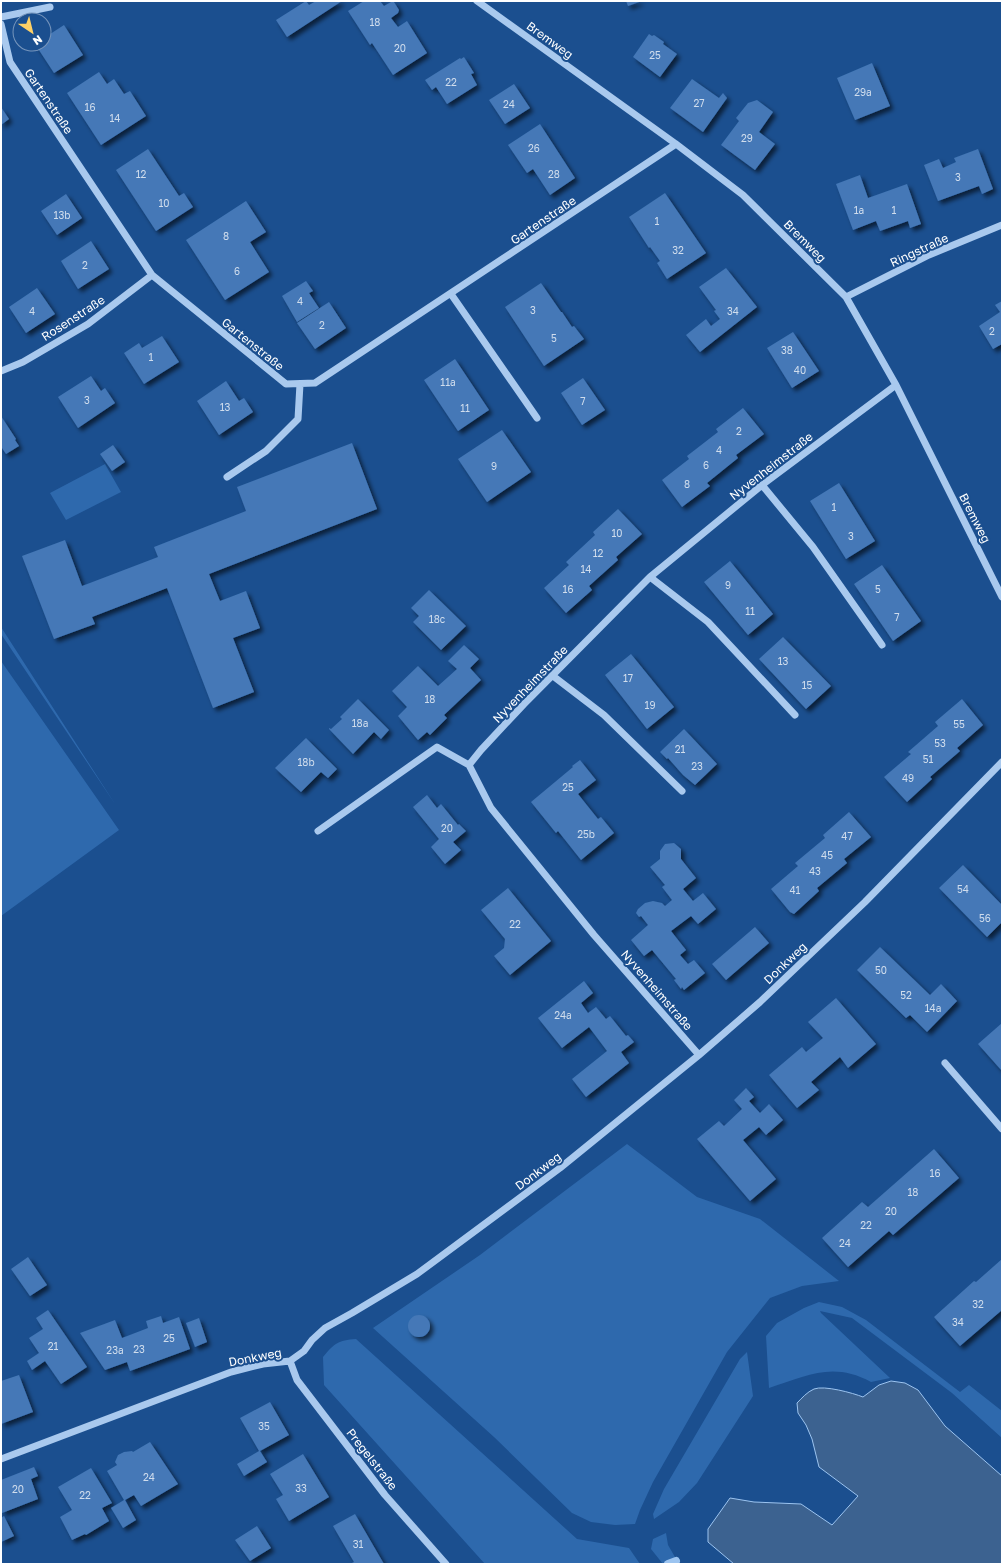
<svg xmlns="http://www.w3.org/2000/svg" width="1003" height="1565" viewBox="0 0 1003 1565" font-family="'Golos Text',sans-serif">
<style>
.green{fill:#2e69ad}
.water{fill:#3c6290;stroke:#9cc4f0}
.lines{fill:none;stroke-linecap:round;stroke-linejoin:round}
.stream{stroke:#9cc4f0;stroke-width:8}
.building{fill:#4478b7;filter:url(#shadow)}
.minor{stroke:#a9c9ee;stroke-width:7}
.labels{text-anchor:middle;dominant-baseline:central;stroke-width:4;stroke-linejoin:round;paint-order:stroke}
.number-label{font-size:10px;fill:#d0dded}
.street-label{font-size:12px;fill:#fff;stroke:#1b4f8f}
</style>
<defs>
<filter id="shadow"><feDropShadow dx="3.5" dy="3.5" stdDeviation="2" flood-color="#0009"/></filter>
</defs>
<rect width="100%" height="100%" fill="#1b4f8f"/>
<path class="green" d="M 105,464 L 121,492 L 66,520 L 50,493 Z
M 1,627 L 115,804 L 1,634 Z
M 1,661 L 119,830 L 1,916 Z
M 627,1144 L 697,1197 L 760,1219 L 839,1281 L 802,1286 L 770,1298 L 727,1352 L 653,1482 L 640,1510 L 635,1524 L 615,1525 L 591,1522 L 572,1513 L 494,1437 L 373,1328 L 480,1255 Z
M 819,1302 L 842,1307 L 866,1320 L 960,1392 L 969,1385 L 1002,1411 L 1002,1438 L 952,1393 L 852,1318 L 820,1311 L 821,1313 L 890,1378 L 871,1382 C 833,1361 806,1376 769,1388 L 766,1336 L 777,1323 L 804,1308 Z
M 356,1339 L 577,1539 L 629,1548 L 640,1564 L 485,1564 L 324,1385 L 323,1357 C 334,1344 338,1340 356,1339 Z
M 747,1352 L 753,1396 L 697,1483 L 679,1502 L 654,1519 L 653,1514 L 664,1489 L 740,1359 Z
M 666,1533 L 668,1545 L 679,1564 L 663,1564 L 651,1549 L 653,1539 Z"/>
<path class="water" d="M 891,1381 L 905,1383 L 918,1390 L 945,1426 L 1002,1476 L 1002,1564 L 734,1564 L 708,1542 L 708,1529 L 730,1498 L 754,1502 L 801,1504 L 832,1525 L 858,1496 L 819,1467 L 812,1439 L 806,1425 L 798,1413 L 797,1403 C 802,1398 807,1392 814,1389 C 824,1385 853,1393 863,1397 L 879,1385 Z"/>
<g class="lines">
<path class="stream" d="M 668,1564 L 676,1561"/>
</g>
<path class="building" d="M 306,1 L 309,5 L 316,1 L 342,1 L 287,37 L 276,20 Z
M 364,1 L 380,1 L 384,6 L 391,2 L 394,2 L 399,10 L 398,13 L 391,18 L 398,27 L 407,21 L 427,53 L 393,75 L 372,43 L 370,45 L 348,11 Z
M 626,1 L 642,1 L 628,6 Z
M 64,25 L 83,55 L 54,73 L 35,44 L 44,44 L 44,38 Z
M 649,34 L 652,36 L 654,35 L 664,42 L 663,44 L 677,54 L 660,77 L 633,57 Z
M 464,57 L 474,73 L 471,74 L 477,85 L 447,104 L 436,87 L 432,90 L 425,80 L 460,58 L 461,59 Z
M 872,63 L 890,106 L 855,120 L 837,78 Z
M 99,72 L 107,84 L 114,79 L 124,94 L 130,91 L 146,116 L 101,145 L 67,93 Z
M 692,79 L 719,98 L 723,93 L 727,98 L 703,132 L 670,108 Z
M 514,84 L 530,108 L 505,124 L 489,100 Z
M 757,100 L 773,112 L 759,132 L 775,144 L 755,170 L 721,145 L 739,121 L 736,118 L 748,103 Z
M 1,107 L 9,119 L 1,125 Z
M 540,124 L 575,178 L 550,195 L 533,169 L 527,173 L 508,145 Z
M 148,149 L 179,196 L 184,193 L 193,207 L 156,231 L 116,170 Z
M 978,149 L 993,189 L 982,194 L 979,186 L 938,201 L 924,165 L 939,159 L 943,168 L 956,162 L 954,158 Z
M 860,175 L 868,198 L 907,184 L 921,224 L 910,228 L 908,221 L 880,231 L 876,221 L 853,230 L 836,184 Z
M 665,193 L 706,253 L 667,279 L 657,263 L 660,261 L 650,247 L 649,248 L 629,217 Z
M 66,194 L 82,218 L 57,235 L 41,211 Z
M 246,201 L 266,232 L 250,242 L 269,272 L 225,300 L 186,240 Z
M 91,241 L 109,269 L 78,289 L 61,261 Z
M 726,268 L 757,307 L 700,352 L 686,335 L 706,319 L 711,326 L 720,319 L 714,311 L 716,310 L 699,287 Z
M 306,281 L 313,291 L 309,293 L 319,308 L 297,322 L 282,296 Z
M 541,283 L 561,312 L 562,312 L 572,327 L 574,326 L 584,339 L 544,366 L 505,307 Z
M 37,288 L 55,314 L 26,333 L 9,307 Z
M 1002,301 L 1002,344 L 993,349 L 979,326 L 1000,312 L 995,305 Z
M 329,302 L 346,328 L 315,349 L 297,323 Z
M 793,332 L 819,371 L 792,388 L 767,348 Z
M 162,336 L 179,362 L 144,384 L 124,353 L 139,343 L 142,348 Z
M 455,359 L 489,410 L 458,431 L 424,380 Z
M 91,376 L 101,391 L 105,388 L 115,403 L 78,428 L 58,397 Z
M 583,378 L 605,410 L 582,425 L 561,393 Z
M 226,381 L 239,401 L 244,398 L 253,412 L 219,435 L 197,401 Z
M 743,408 L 764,434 L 736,455 L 738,458 L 707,483 L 710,486 L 682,507 L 662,480 L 689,459 L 687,456 L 718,432 L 716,429 Z
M 1,416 L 16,439 L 15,440 L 19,446 L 6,454 L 2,448 L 1,449 Z
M 502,430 L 531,472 L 487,502 L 458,459 Z
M 352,443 L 377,509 L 209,574 L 220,601 L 246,591 L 260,628 L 233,638 L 254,692 L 213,708 L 167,588 L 92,617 L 95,624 L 54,639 L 22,556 L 65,540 L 82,586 L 158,557 L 154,547 L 246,511 L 237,487 Z
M 113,445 L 125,462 L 112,471 L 100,454 Z
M 839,483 L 875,541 L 846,559 L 810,501 Z
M 618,509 L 642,534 L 616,557 L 618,560 L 589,586 L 592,590 L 566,613 L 544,588 L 569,565 L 566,562 L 595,535 L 593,532 Z
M 730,561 L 773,614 L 748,635 L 704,582 Z
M 882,565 L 921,621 L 893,641 L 854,584 Z
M 429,590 L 466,626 L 441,650 L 413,622 L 419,616 L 411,608 Z
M 783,637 L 831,686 L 806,709 L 759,659 Z
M 464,645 L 479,659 L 470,668 L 481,680 L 444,715 L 447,718 L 430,735 L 427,732 L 418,740 L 398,716 L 407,707 L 392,691 L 418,666 L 438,686 L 457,669 L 448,661 Z
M 631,654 L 674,707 L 647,729 L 605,675 Z
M 358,699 L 389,730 L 381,739 L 374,732 L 353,754 L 329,729 L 329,728 L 331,729 L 342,719 L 340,717 Z
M 962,699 L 983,725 L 957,748 L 960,751 L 930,777 L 932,779 L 907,802 L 884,777 L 911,754 L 908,752 L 938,726 L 935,722 Z
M 684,729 L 717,764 L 695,785 L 683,775 L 668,758 L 667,759 L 660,752 Z
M 306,738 L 337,769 L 328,778 L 321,772 L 301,792 L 275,768 Z
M 580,760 L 596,780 L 578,794 L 598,819 L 601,817 L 614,833 L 581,860 L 558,831 L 556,833 L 531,802 L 573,767 L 572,766 Z
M 427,795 L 437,808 L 441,804 L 458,825 L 459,824 L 466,831 L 453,842 L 461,850 L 445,864 L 431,847 L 439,839 L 413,807 Z
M 849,812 L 871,837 L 844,859 L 847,863 L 817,888 L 819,891 L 794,914 L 790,912 L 771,889 L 798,866 L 795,863 L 825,838 L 823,835 Z
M 674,843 L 681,849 L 681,859 L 696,878 L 683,889 L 693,901 L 703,893 L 716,909 L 698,924 L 691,916 L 671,931 L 686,950 L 680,955 L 688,964 L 694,960 L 705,973 L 684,990 L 682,987 L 681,989 L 674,980 L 676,979 L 652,950 L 644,956 L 631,940 L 648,925 L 641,916 L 639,917 L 636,913 L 638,909 L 645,903 L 653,901 L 662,903 L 665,906 L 672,900 L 662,887 L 665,885 L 650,867 L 660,859 L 660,851 L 665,844 Z
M 963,865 L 1002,905 L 1002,922 L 987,937 L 939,888 Z
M 508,888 L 551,941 L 510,975 L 494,956 L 504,948 L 505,939 L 481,910 Z
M 755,927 L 769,943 L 726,980 L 712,964 Z
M 880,947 L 930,995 L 941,984 L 957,1001 L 927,1032 L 910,1015 L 906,1018 L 857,970 Z
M 584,981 L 593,993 L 581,1003 L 588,1013 L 596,1007 L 606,1019 L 610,1016 L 626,1036 L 628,1035 L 634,1042 L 621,1052 L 629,1063 L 586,1097 L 572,1079 L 607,1051 L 589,1027 L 562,1048 L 538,1018 Z
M 836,998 L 876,1044 L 848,1068 L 840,1057 L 811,1082 L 819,1090 L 797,1108 L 769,1075 L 802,1047 L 806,1052 L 823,1038 L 808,1022 Z
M 1002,1023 L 1002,1071 L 978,1044 Z
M 746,1088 L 754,1097 L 749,1101 L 760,1113 L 769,1104 L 783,1120 L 766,1135 L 759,1127 L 743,1140 L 776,1179 L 750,1201 L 697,1139 L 719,1121 L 724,1126 L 742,1109 L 734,1100 Z
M 934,1149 L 959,1178 L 893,1235 L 889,1231 L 848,1267 L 822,1238 L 862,1202 L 868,1207 Z
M 28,1257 L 47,1285 L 30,1296 L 11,1269 Z
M 1002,1259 L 1002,1310 L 960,1346 L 934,1317 L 974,1281 L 976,1282 Z
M 48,1310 L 87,1367 L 61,1384 L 45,1361 L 32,1370 L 27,1361 L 39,1353 L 29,1338 L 43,1329 L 36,1318 Z
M408 1326a11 11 0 1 1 22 0a11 11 0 1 1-22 0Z
M 161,1316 L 163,1323 L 179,1317 L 190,1349 L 130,1371 L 127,1362 L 105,1370 L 80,1333 L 115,1320 L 122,1338 L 148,1328 L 146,1321 Z
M 199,1318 L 207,1342 L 195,1347 L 186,1323 Z
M 19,1375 L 33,1412 L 1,1424 L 1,1381 Z
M 270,1402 L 289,1435 L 260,1451 L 267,1462 L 244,1476 L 237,1464 L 259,1451 L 240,1418 Z
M 150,1442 L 178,1484 L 141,1506 L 134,1495 L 125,1500 L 136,1520 L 123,1528 L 111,1508 L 124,1500 L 107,1471 L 117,1465 L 115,1462 L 118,1455 L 124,1452 L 132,1451 L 133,1452 Z
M 303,1454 L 329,1497 L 289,1521 L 276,1499 L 283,1495 L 270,1474 Z
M 34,1467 L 38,1476 L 31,1479 L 38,1499 L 2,1513 L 1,1480 Z
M 91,1468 L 112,1503 L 102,1508 L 109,1521 L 86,1535 L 85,1534 L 72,1540 L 60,1517 L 72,1510 L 58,1487 Z
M 355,1514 L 384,1564 L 350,1564 L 354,1562 L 333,1526 Z
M 4,1516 L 14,1536 L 1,1542 L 1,1518 Z
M 257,1526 L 271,1548 L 250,1561 L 235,1540 Z"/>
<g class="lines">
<path class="minor" d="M 477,1 L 676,144 L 743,195 L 846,297 L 896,385 L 1002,597
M 1,17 L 50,7
M 1,24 L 10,62 L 152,275 L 286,384 L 315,383 L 676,144
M 451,294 L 537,418
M 846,297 L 929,255 L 1002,225
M 1,371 L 23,362 L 88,324 L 152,275
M 227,477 L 266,451 L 298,419 L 300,384
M 762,485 L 813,547 L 882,645
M 650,577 L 708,622 L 795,715
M 553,676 L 604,715 L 682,791
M 318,831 L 437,747 L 469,765
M 699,1055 L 594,935 L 491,808 L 469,765 L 481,750 L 524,704 L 650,577 L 762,485 L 896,385
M 945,1063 L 1002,1129
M 290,1361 L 297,1380 L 385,1495 L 446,1564
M 1,1459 L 231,1372 L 263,1364 L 290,1361 L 304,1351 L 312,1340 L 325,1328 L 352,1313 L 417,1274 L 560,1168 L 699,1055 L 760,1002 L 865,902 L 1002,762"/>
</g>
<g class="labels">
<g class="number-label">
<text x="375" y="22">18</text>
<text x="400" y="48">20</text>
<text x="655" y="55">25</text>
<text x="451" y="82">22</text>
<text x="863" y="92">29a</text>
<text x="699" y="103">27</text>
<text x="509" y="104">24</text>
<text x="90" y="107">16</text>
<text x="115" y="118">14</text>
<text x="747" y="138">29</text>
<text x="534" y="148">26</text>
<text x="141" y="174">12</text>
<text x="554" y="174">28</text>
<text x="958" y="177">3</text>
<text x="164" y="203">10</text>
<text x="859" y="210">1a</text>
<text x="894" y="210">1</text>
<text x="62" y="215">13b</text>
<text x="657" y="221">1</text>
<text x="226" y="236">8</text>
<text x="678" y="250">32</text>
<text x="85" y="265">2</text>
<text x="237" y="271">6</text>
<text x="300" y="301">4</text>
<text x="533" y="310">3</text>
<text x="32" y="311">4</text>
<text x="733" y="311">34</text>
<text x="322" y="325">2</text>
<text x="992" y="331">2</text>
<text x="554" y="338">5</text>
<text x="787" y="350">38</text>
<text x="151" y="357">1</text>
<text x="800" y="370">40</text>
<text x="448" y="382">11a</text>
<text x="87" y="400">3</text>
<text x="583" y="401">7</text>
<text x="225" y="407">13</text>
<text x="465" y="408">11</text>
<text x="739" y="431">2</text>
<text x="719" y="450">4</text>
<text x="706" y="465">6</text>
<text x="494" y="466">9</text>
<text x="687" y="484">8</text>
<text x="834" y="507">1</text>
<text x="617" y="533">10</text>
<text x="851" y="536">3</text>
<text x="598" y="553">12</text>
<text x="586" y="569">14</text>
<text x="728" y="585">9</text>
<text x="568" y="589">16</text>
<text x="878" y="589">5</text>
<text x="750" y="611">11</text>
<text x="897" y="617">7</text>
<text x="437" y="619">18c</text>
<text x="783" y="661">13</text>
<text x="628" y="678">17</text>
<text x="807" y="685">15</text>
<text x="430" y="699">18</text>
<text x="650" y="705">19</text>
<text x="360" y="723">18a</text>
<text x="959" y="724">55</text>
<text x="940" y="743">53</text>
<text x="680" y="749">21</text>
<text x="928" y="759">51</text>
<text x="306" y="762">18b</text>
<text x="697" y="766">23</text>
<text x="908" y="778">49</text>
<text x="568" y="787">25</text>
<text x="447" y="828">20</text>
<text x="586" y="834">25b</text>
<text x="847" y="836">47</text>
<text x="827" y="855">45</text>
<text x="815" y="871">43</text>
<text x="963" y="889">54</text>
<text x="795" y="890">41</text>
<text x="985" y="918">56</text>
<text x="515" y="924">22</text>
<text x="881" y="970">50</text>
<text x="906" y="995">52</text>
<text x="933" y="1008">14a</text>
<text x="563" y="1015">24a</text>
<text x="935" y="1173">16</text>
<text x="913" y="1192">18</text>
<text x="891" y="1211">20</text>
<text x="866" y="1225">22</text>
<text x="845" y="1243">24</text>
<text x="978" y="1304">32</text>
<text x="958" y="1322">34</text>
<text x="169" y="1338">25</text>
<text x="53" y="1346">21</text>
<text x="139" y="1349">23</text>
<text x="115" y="1350">23a</text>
<text x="264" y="1426">35</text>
<text x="149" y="1477">24</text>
<text x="301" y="1488">33</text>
<text x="18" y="1489">20</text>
<text x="85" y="1495">22</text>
<text x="358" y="1544">31</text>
</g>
<g class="street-label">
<text transform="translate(550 40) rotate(36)">Bremweg</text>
<text transform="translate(49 101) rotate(56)">Gartenstraße</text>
<text transform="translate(543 220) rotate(-34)">Gartenstraße</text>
<text transform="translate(805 241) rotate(45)">Bremweg</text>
<text transform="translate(919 250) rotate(-25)">Ringstraße</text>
<text transform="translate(73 318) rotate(-33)">Rosenstraße</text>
<text transform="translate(253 344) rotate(39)">Gartenstraße</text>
<text transform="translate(771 466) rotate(-38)">Nyvenheimstraße</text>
<text transform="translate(975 518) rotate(63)">Bremweg</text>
<text transform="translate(530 684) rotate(-46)">Nyvenheimstraße</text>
<text transform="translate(785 963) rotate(-44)">Donkweg</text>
<text transform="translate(657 990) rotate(49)">Nyvenheimstraße</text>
<text transform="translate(538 1171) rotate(-37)">Donkweg</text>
<text transform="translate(255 1357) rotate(-11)">Donkweg</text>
<text transform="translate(372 1459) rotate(52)">Pregelstraße</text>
</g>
</g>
<rect width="1003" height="1565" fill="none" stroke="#ffffff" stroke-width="4"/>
<g transform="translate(32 32) rotate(145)"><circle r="19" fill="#1b4f8f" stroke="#7695bc"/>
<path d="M0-3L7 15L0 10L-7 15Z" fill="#ffd166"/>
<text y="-6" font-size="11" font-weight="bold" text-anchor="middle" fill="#ffffff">N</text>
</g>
</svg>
